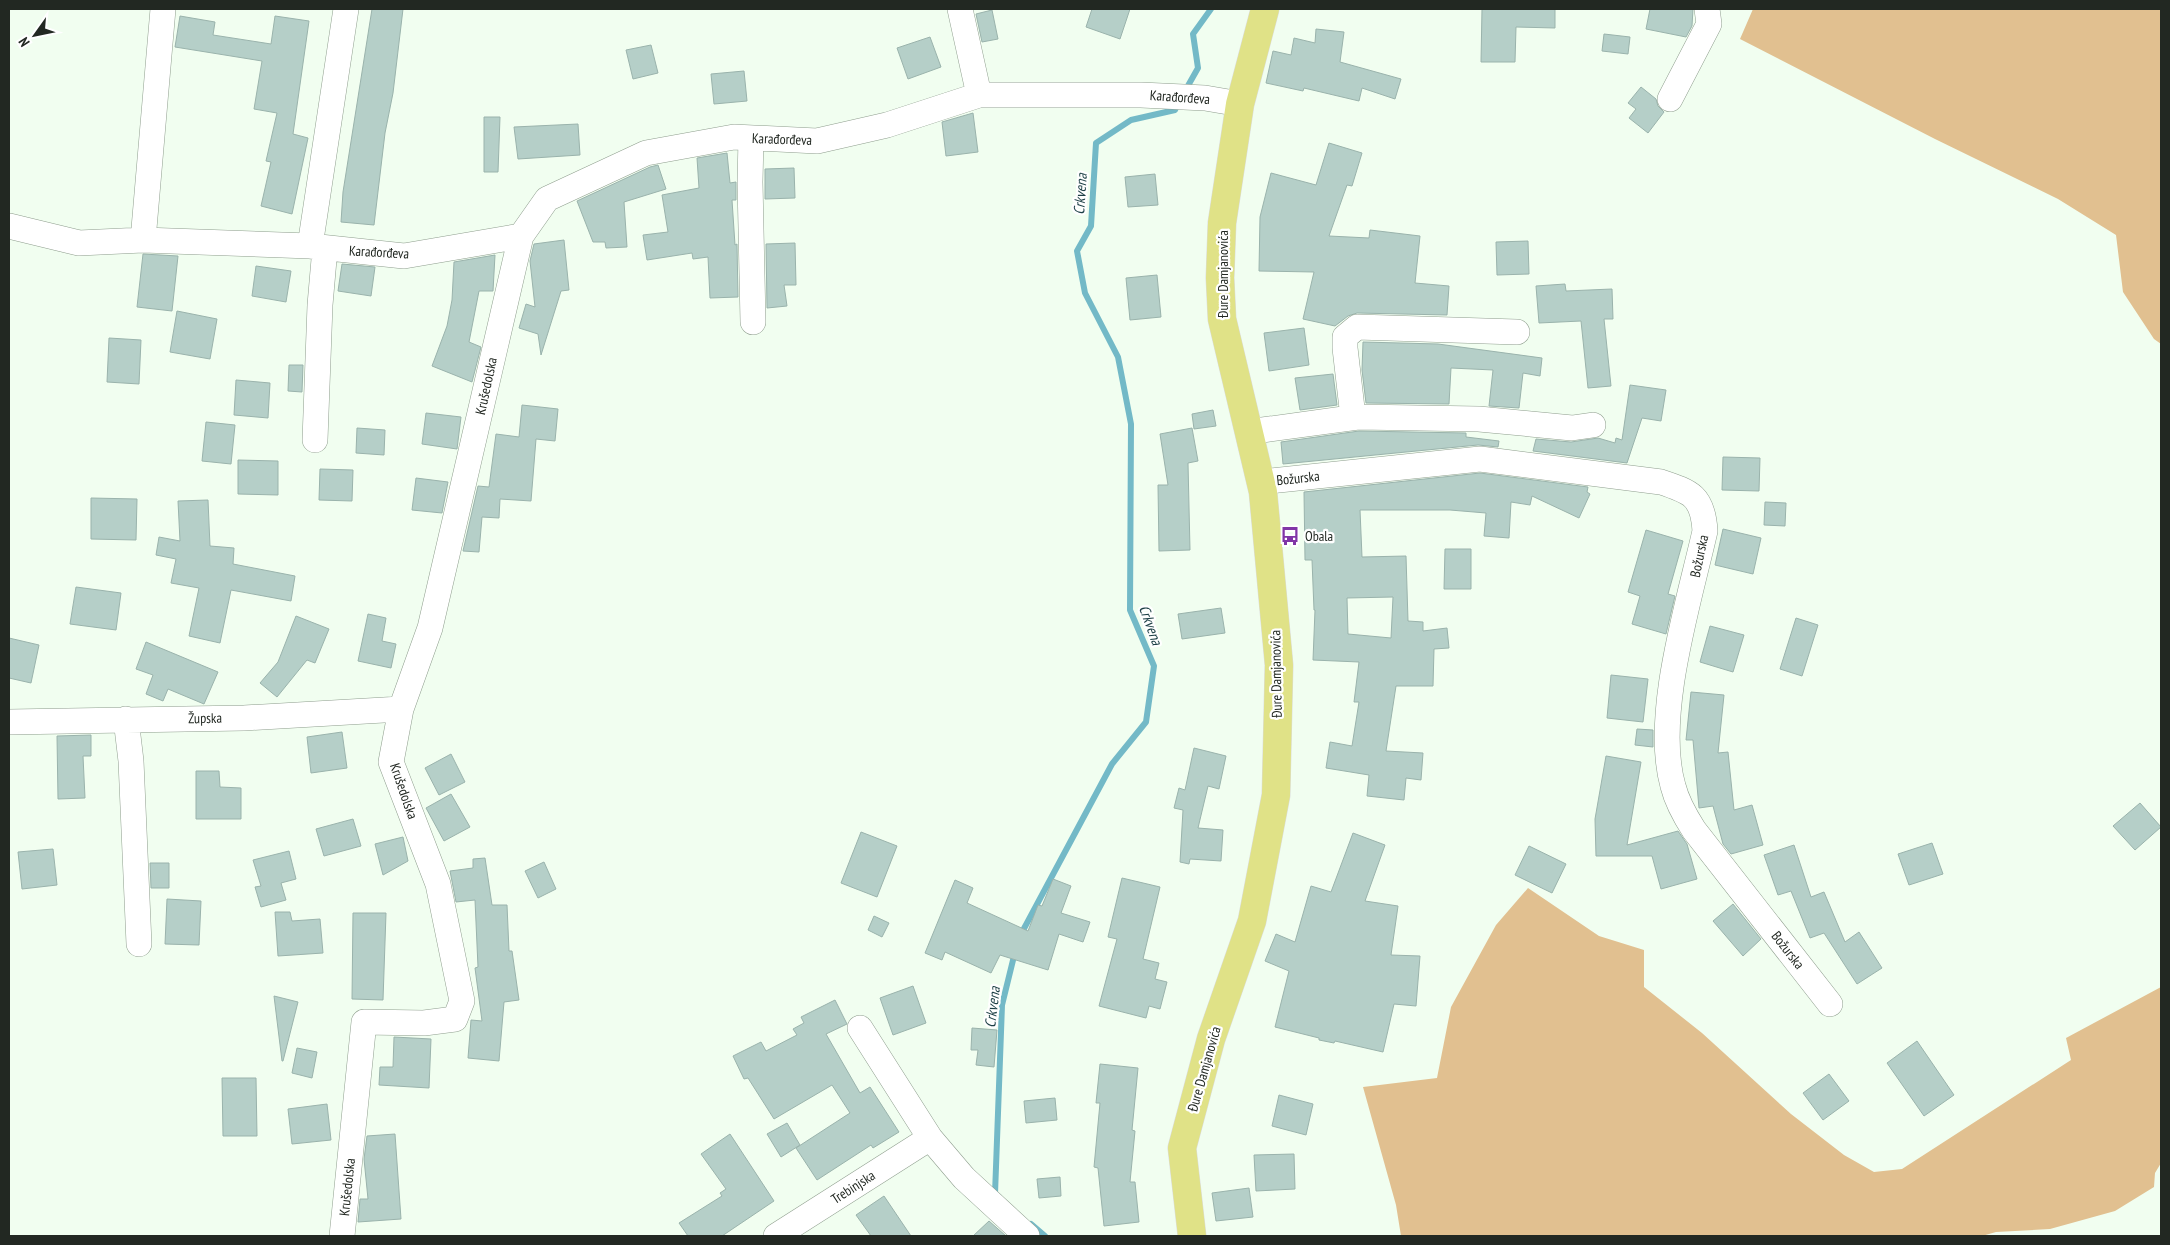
<svg xmlns="http://www.w3.org/2000/svg" width="2170" height="1245" viewBox="0 0 2170 1245" font-family="'PT Sans Narrow',sans-serif">
<style>
.forest{fill:#e1c090}
.lines{fill:none;stroke-linecap:round;stroke-linejoin:round}
.stream{stroke:#73b9c7;stroke-width:6}
.building{fill:#b5cfc8;stroke:#9ab3ac;fill-rule:evenodd}
.minor-casing{stroke:#8f9e8e;stroke-width:26}
.major-casing{stroke:#dcdddc;stroke-width:29}
.minor{stroke:#fff;stroke-width:25}
.major{stroke:#e0e287;stroke-width:28}
.labels{text-anchor:middle;dominant-baseline:central;stroke-width:4.5;stroke-linejoin:round;paint-order:stroke}
.street-label{font-size:14px;fill:#222822;stroke:#fff}
.poi-label{font-size:14px;fill:#222822;stroke:#fff;text-anchor:start}
.water-label{font-size:15px;font-style:italic;fill:#1c3f45;stroke:#fff}
</style>
<rect width="100%" height="100%" fill="#f1fef0"/>
<path class="forest" d="M 1753,9 L 2161,9 L 2161,344 L 2154,339 L 2123,292 L 2116,235 L 2058,199 L 1935,139 L 1740,39 Z
M 1528,888 L 1599,936 L 1644,950 L 1644,987 L 1702,1033 L 1791,1114 L 1844,1155 L 1874,1172 L 1902,1169 L 2071,1060 L 2066,1038 L 2161,987 L 2161,1163 L 2155,1173 L 2154,1187 L 2115,1211 L 2050,1229 L 1996,1232 L 1982,1236 L 1401,1236 L 1396,1205 L 1363,1087 L 1437,1078 L 1451,1007 L 1496,925 Z"/>
<g class="lines">
<path class="stream" d="M 1185,91 L 1198,68 L 1193,34 L 1211,9
M 1020,936 L 1112,764 L 1146,722 L 1154,666 L 1130,610 L 1131,424 L 1118,357 L 1085,293 L 1077,251 L 1091,226 L 1096,143 L 1131,120 L 1175,110 L 1179,101
M 999,1197 L 995,1194 L 1002,1005 L 1015,952
M 1031,1224 L 1045,1236"/>
</g>
<path class="building" d="M 372,9 L 403,9 L 393,93 L 385,133 L 374,225 L 341,222 L 343,192 Z
M 1092,9 L 1130,9 L 1120,39 L 1086,27 Z
M 1482,9 L 1555,9 L 1555,28 L 1516,27 L 1515,62 L 1481,62 Z
M 1650,9 L 1693,9 L 1692,26 L 1686,37 L 1646,29 Z
M 992,10 L 998,39 L 982,42 L 976,14 Z
M 180,16 L 215,22 L 213,35 L 271,44 L 275,16 L 309,21 L 293,134 L 308,138 L 292,214 L 261,206 L 271,162 L 266,161 L 277,113 L 254,109 L 262,61 L 175,47 Z
M 1316,29 L 1344,32 L 1340,62 L 1401,79 L 1395,99 L 1362,88 L 1359,101 L 1304,88 L 1303,91 L 1266,83 L 1273,51 L 1291,55 L 1294,38 L 1315,43 Z
M 1604,34 L 1630,37 L 1628,54 L 1602,51 Z
M 930,37 L 941,67 L 908,79 L 897,48 Z
M 651,45 L 658,73 L 633,79 L 626,50 Z
M 744,71 L 747,101 L 714,104 L 711,74 Z
M 1641,87 L 1656,99 L 1658,106 L 1664,112 L 1648,133 L 1629,118 L 1636,109 L 1628,103 Z
M 973,113 L 978,152 L 946,156 L 942,122 Z
M 484,117 L 500,117 L 498,172 L 484,172 Z
M 578,124 L 580,155 L 518,159 L 514,127 Z
M 1329,143 L 1362,153 L 1352,186 L 1347,185 L 1329,236 L 1369,238 L 1370,230 L 1420,236 L 1415,283 L 1449,286 L 1447,315 L 1357,313 L 1348,316 L 1335,326 L 1303,319 L 1314,272 L 1259,271 L 1260,217 L 1271,173 L 1316,185 Z
M 727,153 L 730,183 L 736,182 L 736,200 L 732,200 L 735,245 L 737,244 L 738,297 L 710,298 L 708,257 L 693,259 L 692,253 L 647,260 L 643,235 L 668,232 L 662,195 L 699,188 L 697,158 Z
M 658,165 L 666,189 L 624,202 L 627,247 L 606,248 L 605,242 L 593,242 L 577,201 L 650,167 Z
M 794,168 L 795,198 L 765,199 L 765,169 Z
M 1155,174 L 1158,205 L 1128,207 L 1125,177 Z
M 564,240 L 569,290 L 561,291 L 541,355 L 538,334 L 519,328 L 526,304 L 535,307 L 530,261 L 534,244 Z
M 1528,241 L 1529,274 L 1497,275 L 1496,242 Z
M 795,243 L 796,285 L 784,285 L 787,306 L 767,308 L 766,244 Z
M 143,254 L 178,256 L 172,311 L 137,307 Z
M 495,255 L 493,291 L 479,291 L 469,342 L 481,347 L 472,382 L 432,366 L 447,326 L 452,300 L 454,262 Z
M 342,264 L 375,267 L 371,296 L 338,291 Z
M 256,266 L 291,271 L 286,302 L 252,296 Z
M 1157,275 L 1161,317 L 1130,320 L 1126,278 Z
M 1565,284 L 1566,291 L 1612,289 L 1613,319 L 1604,319 L 1611,386 L 1588,388 L 1581,321 L 1539,323 L 1536,286 Z
M 177,311 L 217,319 L 210,359 L 170,352 Z
M 1304,328 L 1309,365 L 1269,371 L 1264,333 Z
M 109,338 L 141,340 L 139,384 L 107,382 Z
M 1363,342 L 1438,344 L 1542,358 L 1540,376 L 1523,373 L 1519,408 L 1489,406 L 1493,370 L 1451,368 L 1449,404 L 1366,403 L 1362,370 Z
M 289,365 L 303,365 L 302,392 L 288,391 Z
M 1333,374 L 1337,405 L 1300,410 L 1295,378 Z
M 236,380 L 270,383 L 268,418 L 234,415 Z
M 1630,385 L 1666,390 L 1661,421 L 1642,418 L 1627,463 L 1533,451 L 1536,439 L 1571,442 L 1598,438 L 1615,443 L 1616,438 L 1622,440 Z
M 522,405 L 558,409 L 555,441 L 536,439 L 531,501 L 500,499 L 499,518 L 482,517 L 479,552 L 463,551 L 478,486 L 489,487 L 496,434 L 519,437 Z
M 1213,410 L 1216,426 L 1194,429 L 1192,414 Z
M 426,413 L 461,417 L 457,449 L 422,444 Z
M 206,422 L 235,425 L 231,464 L 202,461 Z
M 357,428 L 385,430 L 384,455 L 356,453 Z
M 1192,428 L 1198,461 L 1188,463 L 1190,550 L 1159,551 L 1158,485 L 1168,485 L 1160,434 Z
M 1359,431 L 1466,433 L 1466,437 L 1499,441 L 1498,447 L 1478,445 L 1283,464 L 1281,442 Z
M 1723,457 L 1760,458 L 1759,491 L 1722,490 Z
M 238,460 L 278,461 L 278,495 L 238,494 Z
M 320,469 L 353,470 L 352,501 L 319,500 Z
M 1480,473 L 1588,487 L 1587,492 L 1590,494 L 1579,518 L 1532,496 L 1530,505 L 1511,502 L 1509,538 L 1484,536 L 1486,513 L 1450,510 L 1360,510 L 1362,557 L 1406,556 L 1408,621 L 1423,622 L 1423,631 L 1447,628 L 1449,648 L 1434,649 L 1433,686 L 1396,686 L 1386,751 L 1423,753 L 1421,780 L 1406,778 L 1404,800 L 1367,796 L 1369,775 L 1326,768 L 1330,742 L 1352,746 L 1359,702 L 1354,702 L 1359,662 L 1313,660 L 1315,610 L 1314,610 L 1312,560 L 1305,560 L 1304,492 ZM 1393,597 L 1391,638 L 1348,634 L 1347,598 Z
M 416,478 L 448,482 L 442,513 L 412,510 Z
M 91,498 L 137,499 L 136,540 L 91,539 Z
M 208,500 L 210,546 L 234,548 L 233,564 L 295,576 L 291,601 L 231,590 L 220,643 L 189,636 L 199,588 L 171,583 L 176,559 L 156,555 L 159,537 L 180,541 L 178,501 Z
M 1765,502 L 1786,503 L 1785,526 L 1764,525 Z
M 1723,529 L 1761,538 L 1753,574 L 1715,565 Z
M 1646,530 L 1683,541 L 1668,594 L 1675,596 L 1666,634 L 1632,624 L 1640,596 L 1628,592 Z
M 1445,549 L 1471,549 L 1471,589 L 1444,589 Z
M 76,587 L 121,593 L 116,630 L 70,624 Z
M 1221,608 L 1225,633 L 1182,639 L 1178,614 Z
M 368,614 L 386,618 L 382,641 L 396,644 L 391,668 L 358,661 Z
M 296,616 L 329,629 L 315,663 L 307,660 L 277,697 L 260,683 L 278,662 Z
M 1796,618 L 1818,625 L 1802,676 L 1780,669 Z
M 1710,626 L 1744,635 L 1733,672 L 1700,662 Z
M 9,638 L 39,645 L 31,683 L 9,678 Z
M 146,642 L 218,672 L 204,704 L 168,689 L 163,701 L 146,694 L 153,675 L 136,669 Z
M 1611,675 L 1648,679 L 1643,722 L 1607,718 Z
M 1691,692 L 1724,695 L 1718,753 L 1728,752 L 1734,810 L 1752,805 L 1763,845 L 1731,854 L 1723,844 L 1713,806 L 1699,808 L 1693,740 L 1686,740 Z
M 1637,729 L 1653,730 L 1653,747 L 1635,745 Z
M 342,732 L 347,768 L 311,773 L 307,737 Z
M 91,735 L 91,756 L 83,756 L 85,798 L 58,799 L 57,736 Z
M 1194,748 L 1226,756 L 1219,789 L 1208,786 L 1198,828 L 1223,830 L 1221,861 L 1190,859 L 1189,864 L 1180,862 L 1183,810 L 1174,808 L 1179,788 L 1185,790 Z
M 451,754 L 465,782 L 439,795 L 425,768 Z
M 1606,756 L 1641,762 L 1627,845 L 1678,831 L 1687,844 L 1697,879 L 1661,889 L 1652,856 L 1596,856 L 1595,819 Z
M 196,771 L 219,771 L 220,787 L 241,788 L 241,819 L 196,819 Z
M 451,794 L 470,827 L 444,841 L 426,808 Z
M 2140,803 L 2161,827 L 2135,850 L 2113,826 Z
M 353,819 L 361,846 L 324,856 L 316,829 Z
M 861,832 L 897,846 L 877,897 L 841,883 Z
M 1353,833 L 1385,845 L 1365,901 L 1398,906 L 1391,955 L 1420,956 L 1416,1006 L 1394,1004 L 1383,1052 L 1335,1041 L 1334,1043 L 1319,1040 L 1319,1038 L 1275,1027 L 1289,971 L 1265,961 L 1276,934 L 1295,942 L 1311,886 L 1331,892 Z
M 403,837 L 408,861 L 383,875 L 375,844 Z
M 1932,843 L 1943,874 L 1909,885 L 1898,854 Z
M 1794,845 L 1811,897 L 1824,892 L 1845,942 L 1859,932 L 1882,968 L 1857,984 L 1824,933 L 1810,938 L 1791,891 L 1778,895 L 1764,855 Z
M 1529,846 L 1566,864 L 1552,893 L 1515,875 Z
M 53,849 L 57,885 L 22,889 L 18,852 Z
M 289,851 L 296,879 L 281,883 L 286,900 L 261,907 L 255,887 L 261,886 L 253,860 Z
M 485,858 L 492,905 L 507,905 L 509,951 L 512,951 L 519,1000 L 504,1002 L 499,1061 L 468,1058 L 471,1020 L 482,1021 L 475,968 L 478,967 L 475,900 L 456,902 L 450,871 L 473,868 L 473,859 Z
M 544,862 L 556,889 L 538,898 L 525,871 Z
M 150,863 L 169,863 L 169,888 L 151,888 Z
M 1122,878 L 1160,887 L 1143,959 L 1159,963 L 1155,979 L 1167,982 L 1160,1009 L 1149,1006 L 1146,1018 L 1099,1006 L 1117,939 L 1108,937 Z
M 1053,879 L 1071,886 L 1061,913 L 1090,922 L 1083,942 L 1059,934 L 1048,970 L 1000,955 L 991,973 L 945,952 L 942,960 L 925,953 L 955,880 L 973,888 L 967,903 L 1028,931 L 1038,905 L 1042,906 Z
M 167,899 L 201,901 L 199,945 L 165,944 Z
M 1733,904 L 1761,939 L 1743,956 L 1713,921 Z
M 275,912 L 290,912 L 292,921 L 320,919 L 323,953 L 278,956 Z
M 353,913 L 386,913 L 383,1000 L 352,999 Z
M 874,916 L 889,923 L 882,937 L 868,930 Z
M 913,986 L 926,1023 L 893,1035 L 880,998 Z
M 274,996 L 298,1002 L 283,1061 L 282,1061 Z
M 835,1000 L 847,1024 L 826,1034 L 860,1093 L 870,1087 L 899,1132 L 873,1148 L 871,1145 L 817,1180 L 796,1148 L 850,1113 L 832,1085 L 774,1119 L 748,1078 L 744,1079 L 733,1056 L 761,1042 L 766,1051 L 797,1035 L 793,1029 L 804,1023 L 801,1017 Z
M 972,1028 L 997,1030 L 994,1067 L 976,1065 L 978,1050 L 971,1050 Z
M 394,1037 L 431,1039 L 429,1088 L 379,1085 L 380,1067 L 393,1067 Z
M 1917,1041 L 1954,1095 L 1924,1116 L 1887,1063 Z
M 297,1048 L 317,1052 L 312,1078 L 292,1073 Z
M 1100,1064 L 1138,1068 L 1132,1130 L 1135,1131 L 1130,1182 L 1135,1182 L 1139,1222 L 1104,1226 L 1098,1168 L 1094,1167 L 1100,1103 L 1096,1103 Z
M 1829,1074 L 1849,1101 L 1823,1120 L 1803,1093 Z
M 222,1078 L 256,1078 L 257,1136 L 223,1136 Z
M 1279,1095 L 1313,1104 L 1306,1135 L 1272,1126 Z
M 1055,1098 L 1057,1120 L 1026,1123 L 1024,1101 Z
M 327,1104 L 331,1140 L 292,1144 L 288,1109 Z
M 787,1123 L 800,1145 L 781,1157 L 767,1134 Z
M 395,1134 L 401,1219 L 358,1222 L 360,1199 L 368,1199 L 364,1159 L 367,1136 Z
M 730,1134 L 774,1201 L 722,1236 L 688,1236 L 679,1223 L 722,1196 L 720,1193 L 726,1189 L 701,1154 Z
M 1294,1154 L 1295,1189 L 1256,1191 L 1254,1155 Z
M 1060,1177 L 1061,1196 L 1039,1198 L 1037,1179 Z
M 1249,1188 L 1253,1217 L 1216,1221 L 1212,1193 Z
M 884,1196 L 911,1236 L 871,1236 L 856,1215 Z
M 989,1221 L 1006,1236 L 973,1236 Z"/>
<g class="lines">
<g class="minor-casing">
<path id="minor" d="M 960,9 L 979,95
M 1670,99 L 1709,24 L 1707,9
M 751,138 L 750,182 L 753,322
M 9,226 L 79,243 L 143,240 L 310,246 L 404,256 L 521,236 L 547,199 L 646,153 L 734,137 L 817,141 L 887,125 L 979,95 L 1141,95 L 1205,98 L 1240,104
M 143,240 L 163,9
M 310,246 L 346,9
M 1353,417 L 1345,348 L 1345,337 L 1357,327 L 1517,332
M 1248,432 L 1358,417 L 1479,419 L 1572,428 L 1593,425
M 315,440 L 320,305 L 325,248
M 1260,482 L 1480,459 L 1661,482 C 1691,492 1703,496 1705,531 C 1689,602 1653,716 1673,786 C 1677,802 1685,816 1694,830 L 1830,1004
M 126,719 L 131,761 L 139,944
M 9,722 L 244,718 L 401,709
M 860,1028 L 930,1138 L 964,1178 L 1027,1236
M 342,1236 L 364,1022 L 424,1023 L 455,1019 L 462,1001 L 438,884 L 391,762 L 401,709 L 430,628 L 521,236
M 776,1236 L 930,1138"/>
</g>
<g class="major-casing">
<path id="major" d="M 1192,1236 L 1182,1148 L 1211,1039 L 1252,921 L 1276,795 L 1279,665 L 1263,492 L 1222,319 L 1220,278 L 1222,223 L 1240,104 L 1265,9"/>
</g>
<use href="#minor" class="minor"/>
<use href="#major" class="major"/>
</g>
<defs>
<g id="bus-bare" transform="scale(1.5)"><path d="M-5-6H5V4H4V6H2V4H-2V6H-4V4H-5ZM-3.5-4V0h7V-4ZM-3.5 1.2v1.5H-2V1.2ZM2 1.2v1.5H3.5V1.2Z" fill="#8135a7" stroke="#fff" stroke-width="2.5" paint-order="stroke"/></g>
</defs>
<g fill-rule="evenodd">
<use href="#bus-bare" x="1290" y="536"/>
</g>
<g class="labels">
<g class="street-label">
<text transform="translate(1180 97) rotate(4)">Karađorđeva</text>
<text transform="translate(782 139) rotate(2)">Karađorđeva</text>
<text transform="translate(379 252) rotate(3)">Karađorđeva</text>
<text transform="translate(1223 274) rotate(-90)">Đure Damjanovića</text>
<text transform="translate(486 386) rotate(-78)">Krušedolska</text>
<text transform="translate(1298 478) rotate(-6)">Božurska</text>
<text transform="translate(1699 556) rotate(-78)">Božurska</text>
<text transform="translate(1276 674) rotate(-91)">Đure Damjanovića</text>
<text transform="translate(205 718) rotate(-1)">Župska</text>
<text transform="translate(404 791) rotate(71)">Krušedolska</text>
<text transform="translate(1788 950) rotate(52)">Božurska</text>
<text transform="translate(1204 1069) rotate(-74)">Đure Damjanovića</text>
<text transform="translate(347 1187) rotate(-84)">Krušedolska</text>
<text transform="translate(853 1187) rotate(-33)">Trebinjska</text>
</g>
<g class="poi-label">
<text x="1305" y="536">Obala</text>
</g>
<g class="water-label">
<text transform="translate(1080 194) rotate(-86)">Crkvena</text>
<text transform="translate(1151 625) rotate(70)">Crkvena</text>
<text transform="translate(992 1007) rotate(-83)">Crkvena</text>
</g>
</g>
<rect width="2170" height="1245" fill="none" stroke="#222822" stroke-width="20"/>
<g transform="translate(35 35) rotate(237)" stroke="#ffffff" stroke-width="4" paint-order="stroke">
<path d="M0-4L9 19L0 12L-9 19Z" fill="#222822"/>
<text y="-8" font-size="14" font-weight="bold" text-anchor="middle" fill="#222822">N</text>
</g>
</svg>
